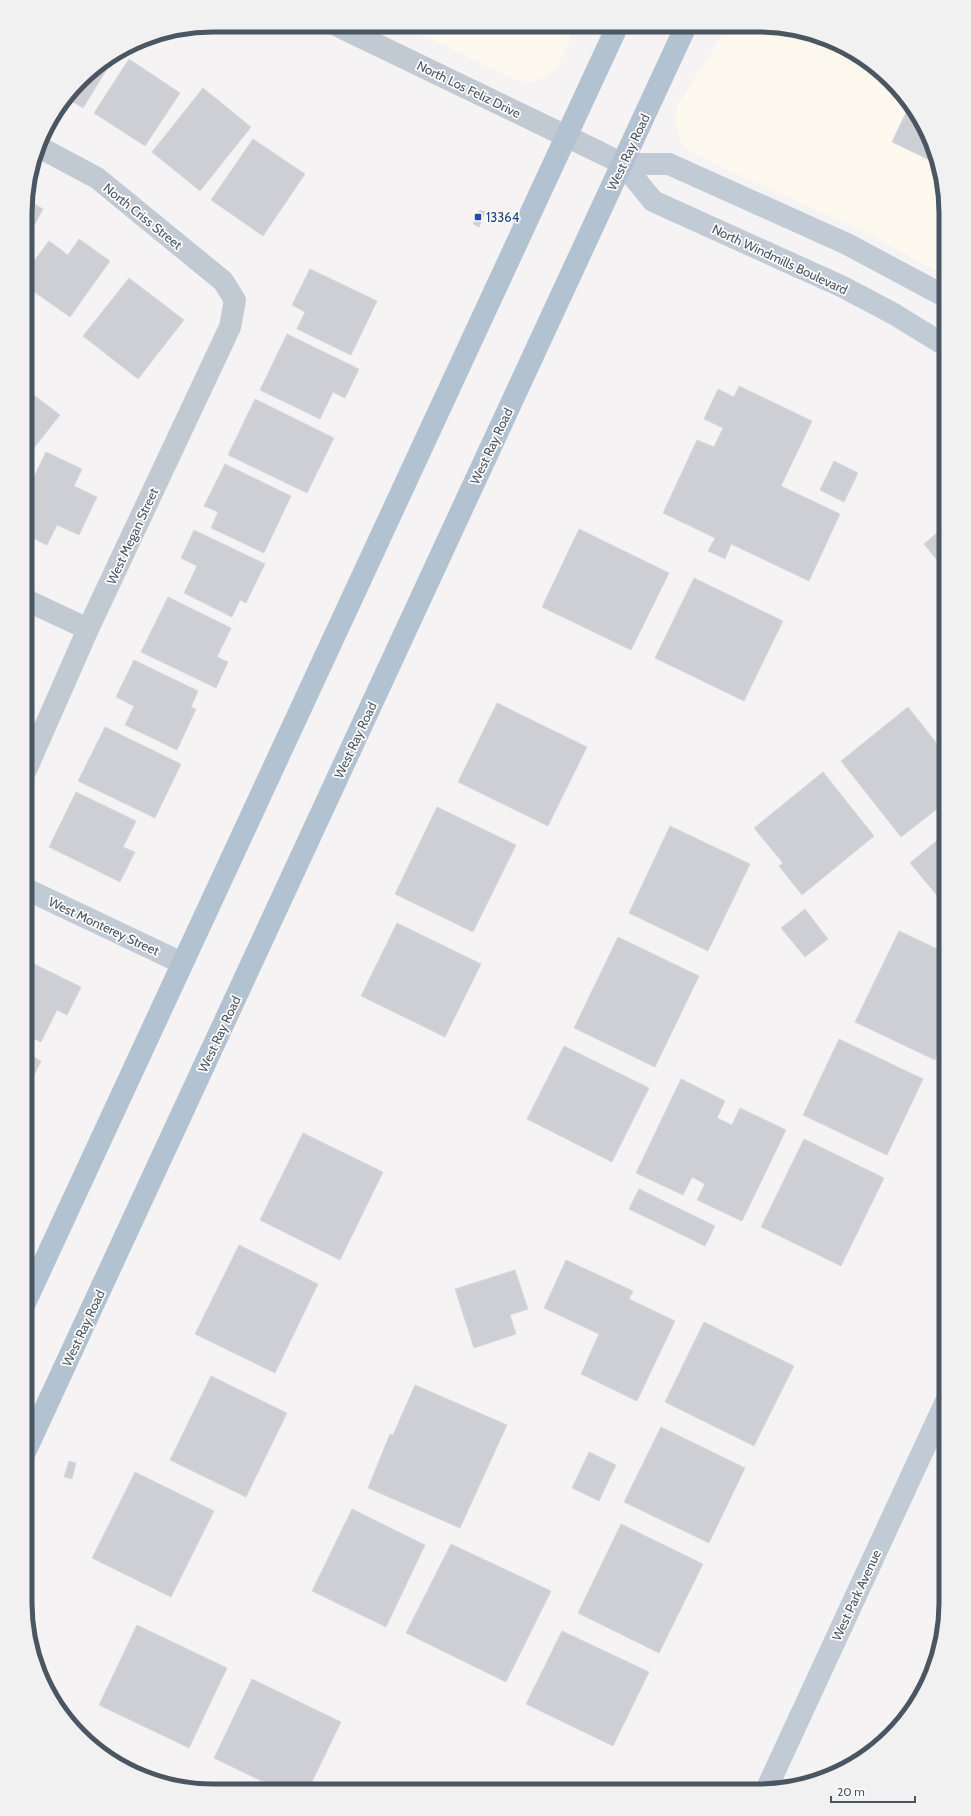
<svg xmlns="http://www.w3.org/2000/svg" width="971" height="1816" viewBox="0 0 971 1816" font-family="Cabin,sans-serif">
<style>
.commercial{fill:#fdf9ef}
.building{fill:#cdcfd5;stroke:#d7d9de}
.lines{fill:none;stroke-linecap:round;stroke-linejoin:round}
.street{stroke:#c1cad2;stroke-width:22}
.secondary{stroke:#c1cbd6;stroke-width:22}
.primary{stroke:#b3c2d1;stroke-width:22}
.transit-dot{fill:#1a4fb4;stroke:#fff;stroke-width:1.5}
.labels{text-anchor:middle;dominant-baseline:central;stroke-width:3.5;stroke-linejoin:round;paint-order:stroke}
.street-label{font-size:13px;fill:#4a5661;stroke:#fff}
.transit-label{font-size:13px;fill:#164399;stroke:#fff;text-anchor:start}
.rim{fill:none;stroke:#4a5661;stroke-width:5}
</style>
<rect width="100%" height="100%" fill="#f5f3f3"/>
<path class="commercial" d="M 404,26 L 575,27 L 559,64 L 547,76 L 531,83 L 511,78 Z
M 727,28 L 794,29 L 841,44 L 882,72 L 914,109 L 936,153 L 946,213 L 946,276 L 869,234 L 694,154 L 682,145 L 675,119 L 677,106 Z"/>
<path class="building" d="M 836,43 L 841,44 L 872,65 L 834,47 Z
M 115,56 L 83,108 L 68,99 L 89,72 Z
M 129,59 L 180,93 L 145,146 L 94,113 Z
M 203,88 L 251,127 L 200,191 L 152,152 Z
M 910,104 L 914,109 L 936,153 L 938,164 L 892,142 Z
M 253,139 L 305,174 L 263,236 L 211,200 Z
M 27,200 L 43,209 L 27,239 Z
M 480,210 L 485,212 L 479,227 L 473,224 Z
M 79,239 L 110,261 L 70,317 L 26,286 L 26,272 L 49,241 L 68,255 Z
M 310,269 L 377,301 L 351,355 L 297,329 L 305,312 L 292,305 Z
M 129,278 L 184,320 L 138,379 L 83,336 Z
M 287,334 L 359,369 L 345,398 L 333,392 L 320,419 L 260,390 Z
M 739,386 L 812,421 L 781,486 L 840,514 L 809,581 L 731,544 L 725,559 L 708,551 L 715,538 L 663,513 L 697,440 L 714,447 L 723,428 L 704,419 L 718,389 L 734,397 Z
M 26,389 L 60,415 L 26,458 Z
M 255,399 L 334,438 L 307,493 L 228,455 Z
M 46,452 L 82,469 L 74,486 L 97,497 L 79,535 L 57,525 L 47,545 L 26,535 L 26,493 Z
M 834,461 L 858,473 L 844,502 L 820,490 Z
M 225,464 L 291,496 L 264,553 L 211,528 L 218,512 L 204,506 Z
M 946,525 L 946,571 L 924,544 Z
M 579,529 L 669,573 L 631,650 L 542,607 Z
M 194,530 L 265,564 L 246,603 L 240,600 L 232,617 L 184,593 L 197,566 L 181,558 Z
M 694,578 L 783,621 L 744,701 L 655,658 Z
M 168,597 L 231,628 L 217,657 L 228,662 L 216,688 L 141,652 Z
M 134,660 L 198,691 L 191,707 L 196,709 L 177,750 L 125,725 L 134,706 L 116,697 Z
M 497,703 L 587,747 L 548,826 L 458,782 Z
M 908,707 L 946,755 L 946,802 L 901,837 L 841,761 Z
M 105,727 L 181,764 L 155,818 L 78,781 Z
M 823,772 L 874,836 L 802,895 L 779,866 L 783,863 L 754,828 Z
M 76,792 L 136,821 L 123,847 L 135,852 L 120,882 L 49,847 Z
M 437,807 L 516,845 L 473,932 L 395,894 Z
M 670,826 L 750,864 L 708,951 L 629,913 Z
M 946,833 L 946,906 L 910,863 Z
M 805,909 L 828,939 L 805,957 L 781,928 Z
M 397,923 L 481,964 L 445,1037 L 361,996 Z
M 899,931 L 946,953 L 946,1038 L 935,1060 L 855,1022 Z
M 618,937 L 699,976 L 655,1067 L 574,1028 Z
M 26,960 L 81,987 L 67,1015 L 57,1010 L 41,1042 L 26,1035 Z
M 839,1039 L 923,1079 L 887,1155 L 803,1115 Z
M 564,1046 L 649,1088 L 612,1162 L 527,1119 Z
M 26,1053 L 41,1061 L 26,1092 Z
M 681,1079 L 725,1101 L 717,1118 L 732,1125 L 740,1108 L 786,1130 L 742,1221 L 697,1200 L 705,1184 L 692,1177 L 683,1195 L 636,1173 Z
M 303,1133 L 383,1172 L 340,1260 L 260,1220 Z
M 804,1139 L 884,1178 L 841,1266 L 761,1227 Z
M 639,1189 L 715,1226 L 705,1246 L 629,1209 Z
M 239,1245 L 318,1284 L 275,1373 L 195,1334 Z
M 566,1260 L 633,1291 L 629,1299 L 675,1321 L 637,1401 L 581,1374 L 599,1334 L 544,1308 Z
M 515,1270 L 528,1309 L 510,1315 L 516,1334 L 474,1348 L 455,1289 Z
M 704,1322 L 794,1366 L 754,1446 L 665,1402 Z
M 211,1376 L 287,1413 L 246,1497 L 170,1460 Z
M 415,1385 L 507,1425 L 460,1528 L 368,1488 L 390,1434 L 393,1435 Z
M 661,1427 L 745,1468 L 709,1543 L 624,1502 Z
M 589,1452 L 616,1465 L 599,1501 L 572,1488 Z
M 69,1461 L 76,1463 L 72,1479 L 64,1477 Z
M 135,1472 L 214,1511 L 171,1597 L 92,1558 Z
M 352,1509 L 425,1545 L 386,1627 L 312,1591 Z
M 621,1524 L 703,1564 L 659,1653 L 578,1613 Z
M 451,1544 L 551,1591 L 506,1682 L 406,1633 Z
M 137,1625 L 227,1668 L 189,1748 L 99,1705 Z
M 562,1631 L 649,1672 L 613,1746 L 526,1704 Z
M 252,1679 L 341,1722 L 308,1790 L 280,1790 L 214,1758 Z
M 446,1784 L 459,1790 L 443,1790 Z"/>
<g class="lines">
<path class="street" d="M 338,26 L 599,152
M 26,600 L 88,629
M 26,770 L 88,629 L 230,327 L 235,300 L 223,281 L 97,178 L 39,147"/>
<path class="secondary" d="M 599,152 L 623,164 L 653,201 L 843,287 L 894,314 L 946,346
M 623,164 L 669,164 L 847,244 L 946,297
M 26,889 L 182,963
M 766,1790 L 946,1401"/>
<path class="primary" d="M 25,1303 L 617,27
M 25,1452 L 685,28"/>
</g>
<rect class="transit-dot" x="474" y="213" width="8" height="8" rx="2"/>
<g class="labels">
<g class="street-label">
<text transform="translate(469 89) rotate(26)">North Los Feliz Drive</text>
<text transform="translate(628 152) rotate(-65)">West Ray Road</text>
<text transform="translate(143 216) rotate(39)">North Criss Street</text>
<text transform="translate(780 259) rotate(25)">North Windmills Boulevard</text>
<text transform="translate(491 446) rotate(-65)">West Ray Road</text>
<text transform="translate(132 536) rotate(-65)">West Megan Street</text>
<text transform="translate(355 740) rotate(-65)">West Ray Road</text>
<text transform="translate(104 926) rotate(25)">West Monterey Street</text>
<text transform="translate(219 1034) rotate(-65)">West Ray Road</text>
<text transform="translate(83 1328) rotate(-65)">West Ray Road</text>
<text transform="translate(856 1595) rotate(-65)">West Park Avenue</text>
</g>
<g class="transit-label">
<text x="486" y="217">13364</text>
</g>
</g>
<path d="M0 0H971V1816H0ZM213 32H758A181 181 0 0 1 939 213V1603A181 181 0 0 1 758 1784H213A181 181 0 0 1 32 1603V213A181 181 0 0 1 213 32Z" fill="#f1f1f2" fill-rule="evenodd"/>
<path class="rim" d="M213 32H758A181 181 0 0 1 939 213V1603A181 181 0 0 1 758 1784H213A181 181 0 0 1 32 1603V213A181 181 0 0 1 213 32Z"/>
<path d="M831 1796v6h84v-6" fill="none" stroke="#4a5661" stroke-width="2"/>
<text x="837" y="1796" font-size="12" fill="#4a5661" stroke="#ffffff" stroke-width="3" paint-order="stroke">20 m</text>
</svg>
